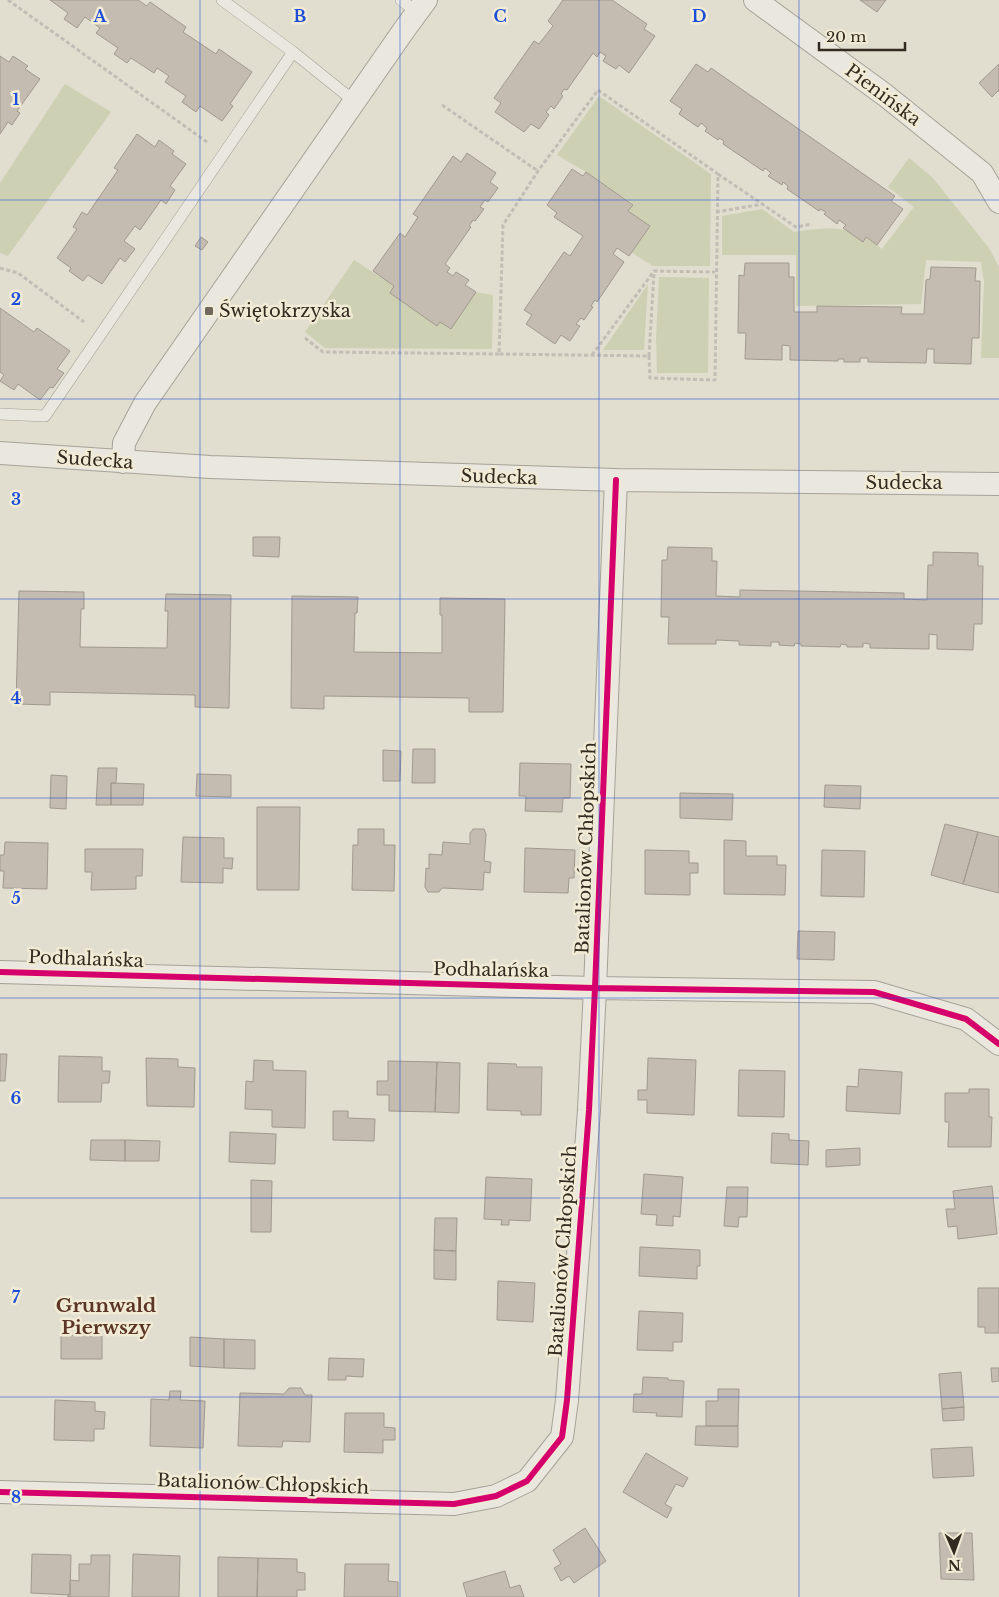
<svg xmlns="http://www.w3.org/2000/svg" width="999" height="1597" viewBox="0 0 999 1597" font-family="'Libre Baskerville',serif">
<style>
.green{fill:#cdd0b3}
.building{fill:#c4bcb0;stroke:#a1998e}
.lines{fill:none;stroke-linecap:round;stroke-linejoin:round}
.lane-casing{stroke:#a6a297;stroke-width:12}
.street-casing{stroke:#a6a297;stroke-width:24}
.path{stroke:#c2beb6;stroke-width:3;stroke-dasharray:4 2.5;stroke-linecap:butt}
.lane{stroke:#eae7df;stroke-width:11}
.street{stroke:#eae7df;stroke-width:22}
.cycleway-casing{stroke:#f1ebd5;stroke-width:9}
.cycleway{stroke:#d6006c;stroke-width:6}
.grid{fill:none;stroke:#1d4ed8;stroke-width:1;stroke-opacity:0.55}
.poi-dot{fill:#71695d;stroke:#f1ebd5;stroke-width:2}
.labels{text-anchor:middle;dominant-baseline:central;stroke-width:5;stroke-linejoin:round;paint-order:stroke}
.street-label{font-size:18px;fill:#342b20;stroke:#f1ebd5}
.poi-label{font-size:18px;fill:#342b20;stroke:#f1ebd5;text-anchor:start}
.neighbourhood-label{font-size:19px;font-weight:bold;fill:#5b3525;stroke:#f1ebd5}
.grid-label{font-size:16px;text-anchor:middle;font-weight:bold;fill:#1d4ed8;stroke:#f1ebd5;stroke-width:5;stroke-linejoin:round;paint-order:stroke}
</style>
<rect width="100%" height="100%" fill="#e1ddcf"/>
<path class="green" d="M 65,84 L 111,112 L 8,256 L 0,253 L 0,183 Z
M 599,96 L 711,174 L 710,266 L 653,266 L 631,252 L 650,226 L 628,211 L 633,204 L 586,172 L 557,155 Z
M 909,158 L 932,177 L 989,248 L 999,267 L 999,358 L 981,358 L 984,282 L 981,262 L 926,260 L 921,304 L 796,306 L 796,255 L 722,255 L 722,216 L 762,209 L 794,232 C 831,227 851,224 882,249 L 914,207 L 888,187 Z
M 354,260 L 394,286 L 450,329 L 476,292 L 493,295 L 492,349 L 325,348 L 305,332 Z
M 659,277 L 709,278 L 708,373 L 657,373 L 656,338 Z
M 648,284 L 644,350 L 603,350 Z"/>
<path class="building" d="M 50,0 L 138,0 L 147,6 L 150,2 L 186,27 L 183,32 L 216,54 L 219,49 L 252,72 L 230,104 L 233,106 L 222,121 L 200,106 L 196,112 L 182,102 L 186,96 L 165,82 L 169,76 L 157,68 L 154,73 L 131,58 L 127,63 L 114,54 L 118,48 L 96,33 L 100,28 L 85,17 L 77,28 L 64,19 L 68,13 Z
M 563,0 L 612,0 L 647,24 L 644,29 L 655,36 L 629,73 L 619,65 L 616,69 L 603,61 L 606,56 L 600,52 L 597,57 L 593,53 L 567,90 L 564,89 L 561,94 L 563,96 L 554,109 L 551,106 L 546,112 L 549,115 L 539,129 L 531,124 L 524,132 L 495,112 L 501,103 L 494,98 L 534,41 L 539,44 L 553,26 L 548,21 Z
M 860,0 L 886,0 L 877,12 Z
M 0,56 L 9,62 L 13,56 L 28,66 L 25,69 L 40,79 L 17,111 L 20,113 L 12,125 L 8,122 L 0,134 Z
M 696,64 L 708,72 L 711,68 L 895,196 L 891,201 L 903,209 L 877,245 L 866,237 L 863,242 L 843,228 L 846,225 L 839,220 L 837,224 L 824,214 L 826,212 L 820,209 L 819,211 L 787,189 L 788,186 L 783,182 L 782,185 L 768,176 L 771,173 L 765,168 L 763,171 L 723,144 L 724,141 L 719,138 L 718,140 L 705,131 L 707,128 L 701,123 L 698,127 L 679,114 L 682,109 L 670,101 Z
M 999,64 L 999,92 L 998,91 L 992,97 L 979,83 Z
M 137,134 L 155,147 L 159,140 L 174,151 L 172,154 L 186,164 L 170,186 L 175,190 L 166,204 L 161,200 L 140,230 L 135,226 L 124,241 L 135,249 L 125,262 L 120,258 L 102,284 L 88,275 L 83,281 L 69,271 L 71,268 L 57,258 L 77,229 L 73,227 L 82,212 L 87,215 L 118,170 L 114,168 Z
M 467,153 L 496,173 L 490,182 L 498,188 L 488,202 L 485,200 L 480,207 L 484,209 L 475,221 L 473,220 L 469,226 L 471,227 L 445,264 L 450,268 L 447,272 L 453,276 L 456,272 L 469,280 L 465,285 L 476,292 L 451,329 L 440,322 L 437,326 L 390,293 L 394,286 L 373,271 L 400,233 L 405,237 L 418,217 L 413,214 L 453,156 L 461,162 Z
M 572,169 L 583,176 L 586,172 L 633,205 L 628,211 L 650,226 L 629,256 L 617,248 L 613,254 L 624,262 L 597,302 L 595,300 L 591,306 L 593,307 L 584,320 L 581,318 L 576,324 L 580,326 L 570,341 L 561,335 L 555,344 L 526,324 L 532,315 L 524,310 L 564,252 L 570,256 L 583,236 L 554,217 L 557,213 L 547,205 Z
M 201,237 L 208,242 L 202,250 L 195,246 Z
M 745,263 L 789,263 L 789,277 L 794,277 L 794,312 L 817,312 L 817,306 L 902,307 L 901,314 L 924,314 L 926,280 L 930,279 L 931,267 L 976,268 L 975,281 L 980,281 L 979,338 L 972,338 L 971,364 L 934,363 L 934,349 L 927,349 L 926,363 L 868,362 L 868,358 L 860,358 L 860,362 L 844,362 L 844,359 L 838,359 L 838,361 L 790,360 L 790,346 L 782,345 L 782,360 L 745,359 L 746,333 L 738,333 L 739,275 L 744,276 Z
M 0,308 L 34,332 L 37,328 L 70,351 L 57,369 L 64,373 L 53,388 L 50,387 L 40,400 L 18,384 L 14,390 L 0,381 L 4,375 L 0,372 Z
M 253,537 L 280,537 L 279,557 L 253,556 Z
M 668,547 L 712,548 L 712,561 L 717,561 L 716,596 L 740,597 L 740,590 L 904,593 L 904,599 L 927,600 L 928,565 L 933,565 L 933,552 L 978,553 L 978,566 L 983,566 L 982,624 L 974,624 L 973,650 L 937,649 L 937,635 L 929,634 L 929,649 L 870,648 L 870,644 L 863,643 L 863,647 L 847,647 L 847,645 L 841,644 L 840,647 L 801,646 L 801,644 L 795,643 L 794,646 L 779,645 L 779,642 L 771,642 L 771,646 L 739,645 L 739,641 L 716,640 L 716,644 L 668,644 L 669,617 L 661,617 L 662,560 L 667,560 Z
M 19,591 L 84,592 L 84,609 L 81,609 L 80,647 L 167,648 L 168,611 L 165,611 L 166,594 L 231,595 L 229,708 L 195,707 L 195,695 L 50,692 L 50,705 L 16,704 Z
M 292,596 L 358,597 L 357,613 L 355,613 L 354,652 L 442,653 L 442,615 L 440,615 L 440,598 L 505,599 L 503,712 L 469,712 L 469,698 L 324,696 L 324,709 L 291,708 Z
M 413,749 L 435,749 L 435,783 L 412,783 Z
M 383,750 L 401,751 L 400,781 L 383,781 Z
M 520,763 L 571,764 L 570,798 L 563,798 L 562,812 L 525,811 L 526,796 L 519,796 Z
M 98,768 L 117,768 L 116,783 L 111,783 L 111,805 L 96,805 Z
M 197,774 L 231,775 L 231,797 L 196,796 Z
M 51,775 L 67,776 L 66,809 L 50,808 Z
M 111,783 L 144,784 L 143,805 L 111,805 Z
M 825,785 L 861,786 L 860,809 L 824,807 Z
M 680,793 L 733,794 L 732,820 L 680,818 Z
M 257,807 L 300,807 L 299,890 L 257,890 Z
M 945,824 L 978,832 L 963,884 L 931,875 Z
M 358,829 L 384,829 L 384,845 L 395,845 L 394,891 L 352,890 L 353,845 L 358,845 Z
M 473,829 L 484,829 L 486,834 L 484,861 L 491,862 L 490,873 L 484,872 L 483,890 L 442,888 L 439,892 L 428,892 L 425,887 L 426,868 L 429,869 L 429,854 L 442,855 L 443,842 L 470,844 L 470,833 Z
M 978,832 L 999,837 L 999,893 L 963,884 Z
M 183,837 L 224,838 L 224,858 L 233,858 L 232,869 L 223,868 L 223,883 L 181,882 Z
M 724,840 L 746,841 L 746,856 L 777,856 L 777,865 L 786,865 L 785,895 L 724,894 Z
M 5,842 L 48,843 L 47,889 L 3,888 L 4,871 L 0,871 L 0,855 L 4,855 Z
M 525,848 L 575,850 L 574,878 L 569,878 L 568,893 L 524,892 Z
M 85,849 L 143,849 L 142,876 L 136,876 L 136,889 L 91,890 L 92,872 L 85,872 Z
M 645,850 L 689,851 L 689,863 L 698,863 L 698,873 L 690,873 L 690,895 L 645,894 Z
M 822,850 L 865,851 L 864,897 L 821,896 Z
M 798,931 L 835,932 L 834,960 L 797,959 Z
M 0,1054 L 7,1054 L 5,1081 L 0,1081 Z
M 59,1056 L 102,1057 L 102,1071 L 110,1071 L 109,1083 L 102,1083 L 101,1102 L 58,1102 Z
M 146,1058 L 178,1059 L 178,1067 L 195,1068 L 194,1107 L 147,1106 Z
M 648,1058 L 696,1060 L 694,1115 L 647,1113 L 647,1100 L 638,1100 L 638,1090 L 647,1090 Z
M 254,1060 L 273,1061 L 273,1070 L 306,1071 L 305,1128 L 272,1127 L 272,1110 L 245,1109 L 246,1081 L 253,1082 Z
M 388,1061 L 437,1062 L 435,1112 L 389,1111 L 389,1095 L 377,1095 L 377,1081 L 388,1081 Z
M 437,1062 L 460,1063 L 459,1113 L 435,1112 Z
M 488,1063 L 516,1064 L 517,1067 L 542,1067 L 541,1115 L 521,1115 L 521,1111 L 487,1110 Z
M 859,1069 L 902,1072 L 900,1114 L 846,1111 L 847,1086 L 858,1087 Z
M 739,1070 L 785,1071 L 784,1117 L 738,1116 Z
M 969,1089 L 989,1089 L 989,1117 L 992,1117 L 991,1147 L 948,1147 L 949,1122 L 945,1122 L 945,1093 L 969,1093 Z
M 333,1111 L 348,1111 L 348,1118 L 375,1119 L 374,1141 L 333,1140 Z
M 230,1132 L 276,1134 L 275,1164 L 229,1162 Z
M 772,1133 L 789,1134 L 789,1140 L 809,1141 L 808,1165 L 771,1163 Z
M 91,1140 L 125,1140 L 125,1161 L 90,1160 Z
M 125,1140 L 160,1141 L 159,1161 L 125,1161 Z
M 860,1148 L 860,1165 L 826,1167 L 826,1150 Z
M 644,1174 L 683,1177 L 680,1217 L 673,1216 L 673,1226 L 656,1225 L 657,1215 L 641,1214 Z
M 486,1177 L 532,1179 L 530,1221 L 509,1220 L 509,1225 L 501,1225 L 502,1220 L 484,1219 Z
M 251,1180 L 272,1181 L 271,1232 L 251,1232 Z
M 992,1186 L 997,1234 L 958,1239 L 957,1226 L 948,1227 L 946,1209 L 955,1209 L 953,1191 Z
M 727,1187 L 748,1187 L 747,1217 L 739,1217 L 738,1227 L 724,1226 Z
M 435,1218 L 457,1218 L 456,1251 L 434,1250 Z
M 640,1247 L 700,1250 L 700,1266 L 697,1266 L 697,1279 L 639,1276 Z
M 434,1250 L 456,1251 L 456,1280 L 434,1279 Z
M 498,1281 L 535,1283 L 533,1322 L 497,1320 Z
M 978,1288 L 999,1288 L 999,1333 L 985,1333 L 985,1327 L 978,1327 Z
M 639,1311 L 683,1313 L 682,1342 L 673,1342 L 673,1351 L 637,1350 Z
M 61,1335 L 102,1336 L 102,1359 L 61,1359 Z
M 190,1337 L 224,1339 L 224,1368 L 190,1366 Z
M 224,1339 L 255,1340 L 255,1369 L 224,1368 Z
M 329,1358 L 364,1359 L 363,1377 L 346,1376 L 346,1380 L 328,1380 Z
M 991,1368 L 999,1368 L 999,1381 L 992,1382 Z
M 961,1372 L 964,1407 L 942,1409 L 939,1374 Z
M 643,1377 L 668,1378 L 668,1380 L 684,1381 L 682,1417 L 656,1416 L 657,1413 L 633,1412 L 634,1394 L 642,1394 Z
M 289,1388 L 301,1388 L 305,1395 L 312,1395 L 310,1442 L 283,1441 L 282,1447 L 238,1446 L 240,1393 L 284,1394 Z
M 718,1389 L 739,1389 L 738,1426 L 706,1426 L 706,1401 L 718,1401 Z
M 170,1391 L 181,1391 L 180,1400 L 205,1401 L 203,1448 L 150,1446 L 151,1399 L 169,1400 Z
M 55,1400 L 95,1402 L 95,1411 L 105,1412 L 104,1429 L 94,1429 L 94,1441 L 54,1440 Z
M 964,1407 L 964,1420 L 943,1421 L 942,1409 Z
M 345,1413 L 384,1413 L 384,1427 L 395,1428 L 395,1440 L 383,1440 L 383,1453 L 344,1452 Z
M 696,1426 L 738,1426 L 738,1447 L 695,1445 Z
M 972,1447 L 974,1476 L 933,1478 L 931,1449 Z
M 646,1453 L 688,1478 L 683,1487 L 676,1484 L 665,1504 L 672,1508 L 667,1518 L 623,1492 Z
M 585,1528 L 606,1561 L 574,1583 L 569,1576 L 561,1581 L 554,1568 L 561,1564 L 553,1550 Z
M 939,1533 L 972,1533 L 974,1580 L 941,1579 Z
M 32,1554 L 71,1555 L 70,1595 L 31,1593 Z
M 133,1554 L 180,1556 L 179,1597 L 132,1597 Z
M 91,1555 L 110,1555 L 109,1597 L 68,1597 L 68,1595 L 70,1595 L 70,1580 L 79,1581 L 79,1564 L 91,1564 Z
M 218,1557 L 258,1558 L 257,1597 L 218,1597 Z
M 258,1558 L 297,1559 L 297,1572 L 305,1573 L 305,1590 L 297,1590 L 297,1597 L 257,1597 Z
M 345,1564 L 389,1564 L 388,1581 L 398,1582 L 398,1597 L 344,1597 Z
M 505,1571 L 510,1588 L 520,1585 L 524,1597 L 467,1597 L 463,1583 Z"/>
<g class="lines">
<g class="lane-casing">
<path id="lane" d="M 222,0 L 293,52 L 354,101
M 401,0 L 417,12
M 0,414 L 45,416 L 293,52"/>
</g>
<g class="street-casing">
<path id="street" d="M 755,0 L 885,95 L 982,173 L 999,202
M 0,453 L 210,467 L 616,480 L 999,484
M 123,462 L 124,443 L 145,403 L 404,30 L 426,0
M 0,972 L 595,988 L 874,992 L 966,1019 L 999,1044
M 0,1492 L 454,1504 L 496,1496 L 527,1481 L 562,1437 L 567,1400 L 589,1110 L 595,988 L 616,480"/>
</g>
<path class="path" d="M 8,0 L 207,142
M 598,90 L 718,174 L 715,380 L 650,378 L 649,356 L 499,354 L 503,225 L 538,171 Z
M 442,105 L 538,171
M 718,174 L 796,227 L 812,224
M 716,212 L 763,204
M 0,268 L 18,273 L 84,322
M 305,338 L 323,352 L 499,354
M 592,355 L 654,271 L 715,272
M 649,356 L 654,272"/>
<use href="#lane" class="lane"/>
<use href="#street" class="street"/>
<g class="cycleway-casing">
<path id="cycleway" d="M 0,972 L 595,988 L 874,992 L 966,1019 L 999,1044
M 0,1492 L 454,1504 L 496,1496 L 527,1481 L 562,1437 L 567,1400 L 589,1110 L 595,988 L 616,480"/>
</g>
<use href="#cycleway" class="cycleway"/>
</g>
<path class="grid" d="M 200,0 L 200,1597M 400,0 L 400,1597M 599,0 L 599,1597M 799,0 L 799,1597M 0,200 L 999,200M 0,399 L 999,399M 0,599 L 999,599M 0,798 L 999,798M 0,998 L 999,998M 0,1198 L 999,1198M 0,1397 L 999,1397"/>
<rect class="poi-dot" x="204" y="306" width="10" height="10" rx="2.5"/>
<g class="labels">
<g class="street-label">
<text transform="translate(883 95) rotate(37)">Pienińska</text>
<text transform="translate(95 460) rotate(4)">Sudecka</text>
<text transform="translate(499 477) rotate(2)">Sudecka</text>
<text x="904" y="483">Sudecka</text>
<text transform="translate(586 848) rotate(-88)">Batalionów Chłopskich</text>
<text transform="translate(86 959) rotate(2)">Podhalańska</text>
<text transform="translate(491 970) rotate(1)">Podhalańska</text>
<text transform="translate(563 1251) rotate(-86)">Batalionów Chłopskich</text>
<text transform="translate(263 1484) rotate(2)">Batalionów Chłopskich</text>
</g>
<g class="poi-label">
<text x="219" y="311">Świętokrzyska</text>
</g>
<g class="neighbourhood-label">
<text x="106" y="1305">Grunwald<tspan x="106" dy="22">Pierwszy</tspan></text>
</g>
</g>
<g class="grid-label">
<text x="100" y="22">A</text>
<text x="300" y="22">B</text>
<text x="500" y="22">C</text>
<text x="699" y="22">D</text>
<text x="16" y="105">1</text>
<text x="16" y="305">2</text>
<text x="16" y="505">3</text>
<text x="16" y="704">4</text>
<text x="16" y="904">5</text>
<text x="16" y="1104">6</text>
<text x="16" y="1303">7</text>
<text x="16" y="1503">8</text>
</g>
<g transform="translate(954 1552) rotate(178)" stroke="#f1ebd5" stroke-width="4" paint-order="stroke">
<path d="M0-4L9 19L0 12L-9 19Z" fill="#342b20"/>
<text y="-8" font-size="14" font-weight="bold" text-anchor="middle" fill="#342b20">N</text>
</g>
<path d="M819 42v8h86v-8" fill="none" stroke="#342b20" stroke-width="2.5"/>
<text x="826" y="42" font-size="15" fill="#342b20" stroke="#f1ebd5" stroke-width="4" paint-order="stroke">20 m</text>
</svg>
